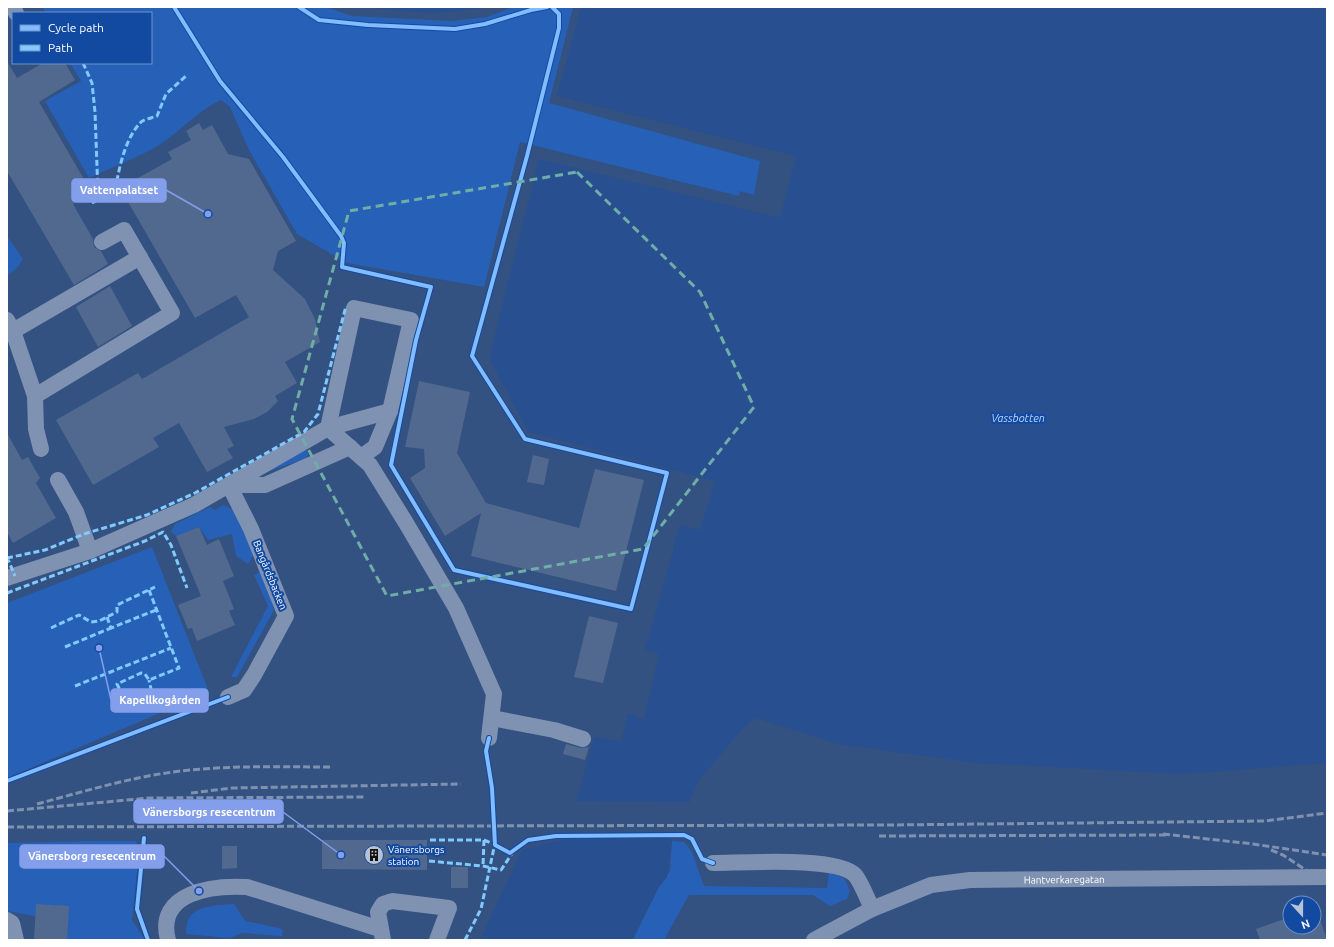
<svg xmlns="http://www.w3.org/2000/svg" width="1334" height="947" viewBox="0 0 1334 947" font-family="Ubuntu,sans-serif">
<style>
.green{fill:#2761b7}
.water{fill:#285090}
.pier{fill:#335181}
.building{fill:#51698f}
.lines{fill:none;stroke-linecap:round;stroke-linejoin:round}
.minor{stroke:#7f92b1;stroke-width:16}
.rail{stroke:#7e92b0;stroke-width:3;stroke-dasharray:7 3;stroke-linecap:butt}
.quiet{stroke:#80caff;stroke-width:3;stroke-dasharray:6 3;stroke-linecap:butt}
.cycleway-casing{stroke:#124aa2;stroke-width:6}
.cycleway{stroke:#80bcff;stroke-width:4}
.marked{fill:none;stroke:#6fada8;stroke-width:3;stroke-dasharray:8 5;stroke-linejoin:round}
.labels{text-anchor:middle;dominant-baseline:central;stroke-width:4;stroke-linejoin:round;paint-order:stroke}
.street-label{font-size:10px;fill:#fff;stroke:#124aa2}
.poi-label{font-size:10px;fill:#fff;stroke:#124aa2;text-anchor:start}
.water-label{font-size:11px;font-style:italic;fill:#b9d4fb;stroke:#124aa2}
.leader{fill:none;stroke:#839eea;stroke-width:1.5}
.callout-dot{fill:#839eea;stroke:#124aa2;stroke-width:1.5}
.callout{fill:#839eea;stroke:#839eea;stroke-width:1.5}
.callout-label{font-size:11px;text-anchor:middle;font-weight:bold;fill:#fff}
</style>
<rect width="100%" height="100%" fill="#335181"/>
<path class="green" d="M 42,7 L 326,7 L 352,16 L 452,21 L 487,17 L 513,7 L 573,7 L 549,103 L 760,161 L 754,195 L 740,191 L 739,196 L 520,142 L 484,287 L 347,263 L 297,234 L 249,150 L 230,107 L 221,100 C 198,110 181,131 159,145 C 138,158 112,167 89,178 L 45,101 L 81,81 L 70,63 L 151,63 L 151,13 L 46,13 Z
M 7,236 L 23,259 L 17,268 L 7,276 Z
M 305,450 L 309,455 L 304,459 L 267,472 Z
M 223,505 L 234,510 L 254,554 L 248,564 L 236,556 L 232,534 L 208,540 L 199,527 L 176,536 L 171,532 L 175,524 L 210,507 L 215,510 Z
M 152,547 L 209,692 L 7,778 L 7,603 Z
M 260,572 L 267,585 L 274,610 L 237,677 L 231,677 L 268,606 L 254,575 Z
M 96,841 L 136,841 L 139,852 L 132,920 L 145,940 L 67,940 L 35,916 L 7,911 L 7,843 Z
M 672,841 L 684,842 L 692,852 L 704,886 L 827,888 L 829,872 L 844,878 L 850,890 L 847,899 L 830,906 L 813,895 L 689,895 L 664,940 L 633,940 L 659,887 L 670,871 Z
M 234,904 L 245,921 L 279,928 L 283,930 L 282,936 L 242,933 L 230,938 L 186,934 C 185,904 212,906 234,904 Z"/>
<path class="water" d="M 359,7 L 489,7 L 436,13 Z
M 581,7 L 1327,7 L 1327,763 L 1184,774 L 976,763 L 839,744 L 755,718 L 742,729 L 699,780 L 672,841 L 667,877 L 659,887 L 632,940 L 480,940 L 522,850 L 566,839 L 594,737 L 621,741 L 628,714 L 644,719 L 659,654 L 645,650 L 680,525 L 700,530 L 715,481 L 529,432 L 490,360 L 494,338 L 539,159 L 780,218 L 796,156 L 557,96 Z"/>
<path class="pier" d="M 574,801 L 692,802 L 675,839 L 562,838 L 565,837 Z"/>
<path class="building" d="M 7,61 L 17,78 L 43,63 L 65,63 L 75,80 L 39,102 L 92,193 L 73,204 L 93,239 L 94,247 L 101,251 L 108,264 L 74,285 L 7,171 Z
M 199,123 L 203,130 L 212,125 L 228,154 L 249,159 L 296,241 L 278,251 L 273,270 L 305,299 L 315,319 L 320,342 L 285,362 L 297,383 L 275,396 L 278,401 L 267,412 L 254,419 L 224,427 L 234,446 L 227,449 L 233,458 L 207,472 L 179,423 L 153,438 L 159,447 L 93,485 L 56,420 L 138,373 L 142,379 L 249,317 L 236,295 L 195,318 L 120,188 L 172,159 L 168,152 L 191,140 L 186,131 Z
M 110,286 L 132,326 L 98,347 L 76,307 Z
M 419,381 L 470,392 L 457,453 L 486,503 L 579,528 L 595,469 L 644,480 L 616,591 L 471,556 L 481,513 L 445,536 L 410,478 L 425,468 L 424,449 L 405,447 Z
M 7,433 L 22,460 L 28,457 L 40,478 L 36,483 L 56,518 L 13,543 L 7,532 Z
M 533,455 L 549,459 L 544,485 L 527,482 Z
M 199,527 L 207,545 L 219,539 L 234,576 L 223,581 L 234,609 L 229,611 L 235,625 L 197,641 L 192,628 L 188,629 L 178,605 L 201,596 L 176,536 Z
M 589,616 L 618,623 L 603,683 L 574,677 Z
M 566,744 L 581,748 L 589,747 L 585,760 L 563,754 Z
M 322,840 L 427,840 L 427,870 L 322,869 Z
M 222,846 L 237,846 L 237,868 L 222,869 Z
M 451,867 L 468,867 L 468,888 L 451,888 Z
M 36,904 L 69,906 L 67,940 L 34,940 Z
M 1314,908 L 1316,908 L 1327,940 L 1260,940 L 1256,929 L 1290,917 L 1290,927 L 1314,927 Z"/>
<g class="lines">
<g class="minor">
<path d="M 13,7 L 16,13"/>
<path d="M 7,320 L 13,331 L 35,396 L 36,429 L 41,449"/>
<path d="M 13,331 L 140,257"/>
<path d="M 35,396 L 172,313 L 124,230 L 102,242"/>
<path d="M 328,428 L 370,465 L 406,523 L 456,608 L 494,694 L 489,738"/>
<path d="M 328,428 L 354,308 L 411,320 L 390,411 L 375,447 L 361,457"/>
<path d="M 58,480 L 76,512 L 90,551"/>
<path d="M 7,578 L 90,551 L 194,505 L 328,428 L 390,411"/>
<path d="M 228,697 L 244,690 L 254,675 L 286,616 L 251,529 L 229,485 L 265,485 L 350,447"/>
<path d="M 492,718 L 554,730 L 583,739"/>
<path d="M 713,863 C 742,863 837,856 855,875 C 861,882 868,900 872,909"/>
<path d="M 7,920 L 12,923 L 16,940"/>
<path d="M 168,940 C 155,892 213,885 247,887 L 380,929"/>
<path d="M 383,940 L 378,912 L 383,904 L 392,901 L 449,908 L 437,940"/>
<path id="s1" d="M 814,940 L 872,909 L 931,885 L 970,880 L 1327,877"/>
</g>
<path class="rail" d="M 191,793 L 232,788 L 461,784
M 37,804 C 82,792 128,778 173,772 C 226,765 279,767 331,767
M 7,811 L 149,798 L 366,797
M 7,827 L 890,825 L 1265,821 L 1327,813
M 1163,834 L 1253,844 L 1327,855
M 879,836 L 1167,835
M 1271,850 L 1283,855 L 1327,884"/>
<path class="quiet" d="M 83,63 L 92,83 L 95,112 L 98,194 L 92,203
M 92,203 L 115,191 C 119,169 124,141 140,123 C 143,119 152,118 157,116 L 166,94 L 187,75
M 7,557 L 15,576
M 7,558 L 45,550 L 84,534 L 147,515 L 195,493 L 304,432 L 318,414 L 346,306
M 149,590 L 179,668 L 149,680 L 145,674 L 141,673 L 117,684 L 125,700 L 133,699 L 151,689 L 149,680
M 7,593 L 145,541 L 163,532 L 171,545 L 187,588
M 107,617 L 111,628 L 156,610
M 51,628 L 79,615 L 91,622 L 99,621 L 117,612 L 117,605 L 155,587
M 65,647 L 111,628
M 75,686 L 171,648
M 430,840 L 484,840 L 483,866
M 484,840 L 496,845
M 429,861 L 483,866 L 501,870 L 513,852
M 465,940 L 481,909 L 495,843"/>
<g class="cycleway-casing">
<path id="cycleway" d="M 174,7 L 220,81 L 283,157 L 341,236 L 344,243 L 342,267 L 431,287 L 416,340 L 391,465 L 454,570 L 631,609 L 667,473 L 525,439 L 472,356 L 527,156 L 559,28 L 559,14 L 552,7
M 299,7 L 319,20 L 368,25 L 455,29 L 485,24 L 531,10 L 547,7
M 489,738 L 486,751 L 492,788 L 495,845 L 510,853 L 528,840 L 556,836 L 684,835 L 692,839 L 702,859 L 713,863
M 7,781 L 228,697
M 144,838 L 137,909 L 148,940"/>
</g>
<use href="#cycleway" class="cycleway"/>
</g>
<path class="marked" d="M 577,172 L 700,292 L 754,407 L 643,549 L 387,596 L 292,419 L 349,211 Z"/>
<defs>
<g id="building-disc" transform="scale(1)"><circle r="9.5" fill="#b8c2d3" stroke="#124aa2"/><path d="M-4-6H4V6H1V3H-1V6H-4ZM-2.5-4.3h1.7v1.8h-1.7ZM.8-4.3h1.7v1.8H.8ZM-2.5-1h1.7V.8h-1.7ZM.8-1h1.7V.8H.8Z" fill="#111"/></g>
</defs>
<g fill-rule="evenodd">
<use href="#building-disc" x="374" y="855"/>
</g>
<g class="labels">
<g class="street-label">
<text transform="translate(270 575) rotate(68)">Bangårdsbacken</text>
<text stroke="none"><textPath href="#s1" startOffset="263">Hantverkaregatan</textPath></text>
</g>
<g class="poi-label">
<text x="388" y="849">Vänersborgs<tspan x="388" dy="12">station</tspan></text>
</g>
<g class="water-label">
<text x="1018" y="418">Vassbotten</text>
</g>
</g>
<path class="leader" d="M208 214L166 190M99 648L111 700M341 855L283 812M199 891L164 856"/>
<g class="callout-dot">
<circle cx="208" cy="214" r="4"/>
<circle cx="99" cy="648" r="4"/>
<circle cx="341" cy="855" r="4"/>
<circle cx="199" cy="891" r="4"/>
</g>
<g class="callout">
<rect x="72" y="179" width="94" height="23" rx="4"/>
<rect x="111" y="689" width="97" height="23" rx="4"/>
<rect x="134" y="800" width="149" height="23" rx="4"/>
<rect x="20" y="845" width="144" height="23" rx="4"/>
</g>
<g class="callout-label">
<text x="119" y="194">Vattenpalatset</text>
<text x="160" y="704">Kapellkogården</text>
<text x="209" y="816">Vänersborgs resecentrum</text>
<text x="92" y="860">Vänersborg resecentrum</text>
</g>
<rect width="1334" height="947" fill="none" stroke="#ffffff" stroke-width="16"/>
<rect x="12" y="12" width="140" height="52" fill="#124aa2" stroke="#7192c7"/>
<rect x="20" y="25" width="20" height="6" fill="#80bcff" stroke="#7192c7"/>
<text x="48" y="32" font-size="12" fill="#ffffff">Cycle path</text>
<rect x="20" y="45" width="20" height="6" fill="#80caff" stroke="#7192c7"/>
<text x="48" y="52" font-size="12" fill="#ffffff">Path</text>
<g transform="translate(1302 915) rotate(159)"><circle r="19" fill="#124aa2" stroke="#7192c7"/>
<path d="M0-3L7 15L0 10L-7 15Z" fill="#b8c2d3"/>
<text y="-6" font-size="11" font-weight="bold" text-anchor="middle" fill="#ffffff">N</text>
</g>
</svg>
